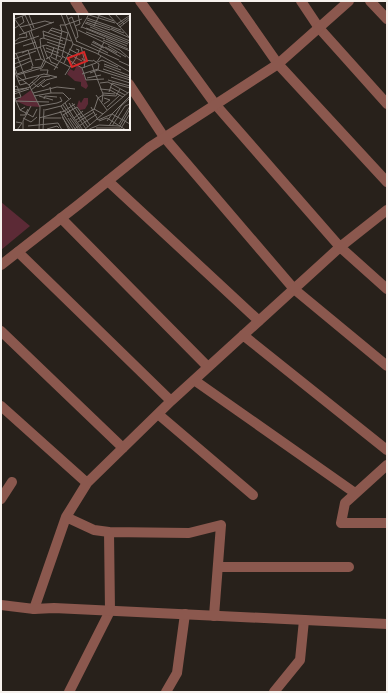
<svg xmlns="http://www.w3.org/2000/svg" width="388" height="693" viewBox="0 0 388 693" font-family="Manrope,sans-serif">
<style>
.green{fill:#5c2a36}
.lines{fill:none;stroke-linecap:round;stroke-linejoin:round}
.minor{stroke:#8b584e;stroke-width:10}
.tertiary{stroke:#8b584e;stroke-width:10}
.inset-road{fill:none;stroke:#7a746f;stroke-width:1}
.view{fill:#d62828;fill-opacity:0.15;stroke:#d62828;stroke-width:2}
.inset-edge{fill:none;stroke:#f6f1ed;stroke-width:2}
</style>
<rect width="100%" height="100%" fill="#28211b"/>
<path class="green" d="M 1,202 L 30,226 L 1,250 Z"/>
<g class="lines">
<path class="minor" d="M 75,1 L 84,15
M 140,1 L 215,104 L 340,247 L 387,289
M 234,1 L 278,64 L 387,182
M 301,1 L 319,28 L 387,104
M 370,1 L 387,19
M 129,84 L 164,137 L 294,289 L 387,366
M 108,181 L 259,321
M 61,218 L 208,367
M 18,252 L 171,401
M 1,331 L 123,448
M 243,335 L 387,450
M 194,380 L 355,493
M 1,406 L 87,483
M 158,414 L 253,495
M 387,465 L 345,503 L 341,523 L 387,523
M 1,499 L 12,482
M 109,532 L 94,530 L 66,517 L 87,483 L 171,401 L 340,247 L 387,210
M 218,567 L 349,567
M 34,609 L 66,517
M 69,692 L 110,611 L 109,532 L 189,533 L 221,525 L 214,616
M 166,692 L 177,673 L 185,614
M 274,692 L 300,660 L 304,620"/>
<path class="tertiary" d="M 1,265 L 78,205 L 150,147 L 278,64 L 349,1
M 1,605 L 34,609 L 54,608 L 387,624"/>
</g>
<g transform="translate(14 14)">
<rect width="116" height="116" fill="#28211b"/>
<path d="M 63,51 L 67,53 L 74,72 L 72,75 L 67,72 L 67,68 L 61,67 L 53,60 L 56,55 L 60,57 ZM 17,76 L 26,93 L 13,92 L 2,87 ZM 70,84 L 74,84 L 74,90 L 71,95 L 66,96 L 63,92 L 65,86 L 67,89 Z" fill="#5c2a36"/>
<path class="inset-road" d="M 47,0 L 59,30 L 82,39 L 116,58M 52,0 L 63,28M 81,0 L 100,7M 94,0 L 116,24M 101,0 L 110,10M 11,1 L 18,16M 15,1 L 20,14M 75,1 L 101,9M 0,4 L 11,20M 73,4 L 107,16M 0,5 L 14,0M 54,5 L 58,3 L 63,17 L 64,23 L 61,25M 73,6 L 96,14M 72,8 L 96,16M 71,9 L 116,27M 103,10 L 115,2M 51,11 L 68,5M 61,12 L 66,10 L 64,0M 80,12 L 86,0M 104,12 L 116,3M 6,13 L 31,7 L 38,9M 68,13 L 113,32M 76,13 L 116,29M 106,13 L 116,5M 1,14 L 10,8 L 8,2M 67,14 L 75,0M 72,14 L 114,30M 97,14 L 110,19M 96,15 L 116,24M 36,16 L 48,20M 64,16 L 106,36 L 116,45M 17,17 L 27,45M 15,18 L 21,34M 72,18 L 91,25M 34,19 L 38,14 L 54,19M 5,21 L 40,8M 30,21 L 49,27M 30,24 L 29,17 L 57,27M 92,25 L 114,35M 89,26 L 116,37M 62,27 L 105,46M 79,27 L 107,43M 0,28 L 5,24 L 13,23 L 12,19M 33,28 L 50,34M 78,28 L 90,34M 1,30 L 25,22M 77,30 L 94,39M 51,31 L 48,42 L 68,54 L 82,49 L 87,42M 9,32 L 22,28M 26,32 L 31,47M 28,32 L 32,31 L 49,37 L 68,47M 29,32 L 34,45M 94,32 L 112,43M 67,33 L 71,48 L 70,54M 91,33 L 103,39M 32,34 L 45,39M 55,35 L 66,41M 32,37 L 47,43M 2,39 L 12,65M 8,39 L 14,36 L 19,52M 0,40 L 27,33 L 26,25 L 29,24 L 51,31 L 54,19M 84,40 L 90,28M 35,43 L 37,48 L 44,51M 37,43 L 56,53M 68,44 L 69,46 L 79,47M 0,45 L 22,37M 32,45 L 37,42 L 40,33M 42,45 L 48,17 L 46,11 L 51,11M 21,46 L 27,45 L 44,54M 79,46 L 85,50 L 84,56M 105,47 L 116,52M 84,48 L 88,46 L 104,53M 50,49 L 59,30M 0,50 L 16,44M 90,50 L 107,56M 0,51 L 3,60 L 18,55 L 18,52M 78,51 L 89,80 L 88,88M 90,52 L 116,62M 1,54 L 17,47M 18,54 L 27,53 L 30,46M 68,54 L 72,66 L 90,65M 89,55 L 116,64M 0,56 L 2,61 L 15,71 L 26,93 L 25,116M 26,56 L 34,56 L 33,60M 40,56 L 49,42M 76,59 L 84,56 L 116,66M 68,60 L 84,55M 2,61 L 6,71 L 13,69M 3,61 L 28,54 L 32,47M 51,61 L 62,44 L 65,36 L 62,35M 97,63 L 116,69M 73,64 L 87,61M 94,66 L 116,72M 4,67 L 30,60 L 43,63M 18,68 L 24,73 L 32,66 L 43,63M 86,69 L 94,68 L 114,79M 26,70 L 29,73 L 36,69M 15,71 L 25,62M 0,73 L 3,72 L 7,83 L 0,85M 96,73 L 111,81M 86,75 L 96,76 L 109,83M 0,76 L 13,74M 17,76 L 31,65M 0,78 L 16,73 L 27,63 L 36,62M 95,78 L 98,69 L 116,74M 19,79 L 43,73 L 61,75M 37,79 L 49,79 L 55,85M 89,79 L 101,80M 0,80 L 15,75M 82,81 L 93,96M 0,82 L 6,96M 20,82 L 37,79 L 36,73M 25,82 L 39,86M 30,85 L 31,82 L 43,83M 0,87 L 35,88M 51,89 L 60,104M 55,89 L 72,115M 58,89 L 74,113M 90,90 L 96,86 L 90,84M 49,91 L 67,116M 26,92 L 43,89 L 48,87 L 46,83M 47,92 L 50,97 L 61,90M 107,92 L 116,84M 77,93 L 84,106 L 98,100 L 116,82M 93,93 L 106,81M 14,95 L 12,99 L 19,103 L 23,95M 31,96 L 47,92 L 57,84M 80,96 L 84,84 L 89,81 L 102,82 L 106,75M 46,97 L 55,116M 49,100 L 59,115M 6,101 L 11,101 L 12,99 L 6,96 L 11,93M 49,101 L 63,93 L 76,111M 48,103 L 57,116M 9,104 L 17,108 L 23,103M 25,104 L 51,97 L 54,103M 29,104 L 47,104M 54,104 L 62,116M 56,104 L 65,116M 62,106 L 80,95 L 89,100M 85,107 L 93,104 L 112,116M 93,107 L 98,100 L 116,110M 2,108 L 8,109 L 3,116M 64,108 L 80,98M 105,110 L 116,92M 14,112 L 44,109 L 48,116M 95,112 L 107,92M 98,112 L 111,92 L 116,90M 82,114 L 106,114M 33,115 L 43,112 L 45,114M 9,116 L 9,107 L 17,92M 29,116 L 30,95M 59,116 L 83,100M 69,116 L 60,104 L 69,97M 70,116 L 116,77M 73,116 L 85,111 L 106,112 L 116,95M 106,116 L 115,101"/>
<path class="view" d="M 70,38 L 73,47 L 58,53 L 54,44 Z"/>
<rect width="116" height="116" class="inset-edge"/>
</g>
<rect width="388" height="693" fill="none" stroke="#f6f1ed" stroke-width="4"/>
</svg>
